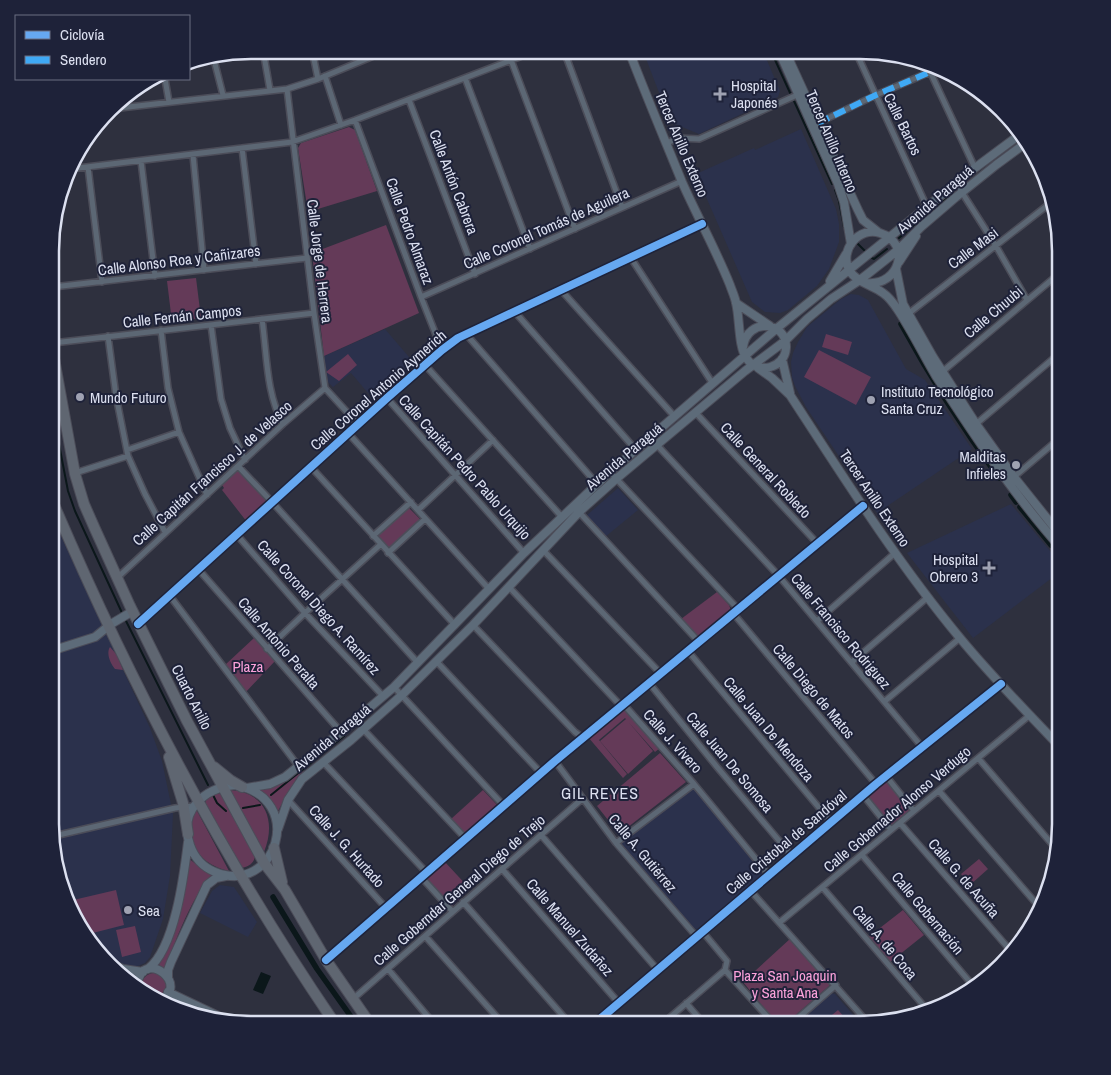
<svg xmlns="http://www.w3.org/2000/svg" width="1111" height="1075" viewBox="0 0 1111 1075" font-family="'Archivo Narrow',sans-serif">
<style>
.built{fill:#2b314c}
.green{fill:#643a58}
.water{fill:#0b171a}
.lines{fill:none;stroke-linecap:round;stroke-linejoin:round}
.stream{stroke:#0b171a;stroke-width:2}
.canal{stroke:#0b171a;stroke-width:5.5}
.street-casing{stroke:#4c4d59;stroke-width:8}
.secondary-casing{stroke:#4c4d59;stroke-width:10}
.highway-casing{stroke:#4c4d59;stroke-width:12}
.street{stroke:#5c6774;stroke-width:5}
.secondary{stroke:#5d6b79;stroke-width:8}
.highway{stroke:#5f6671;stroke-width:10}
.quiet{stroke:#3fa9f5;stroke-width:6;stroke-dasharray:12 6;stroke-linecap:butt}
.cycleway-casing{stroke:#1e2239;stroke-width:11}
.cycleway{stroke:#66a8f1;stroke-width:8}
.poi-dot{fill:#9fa2b2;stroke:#1e2239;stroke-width:2}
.labels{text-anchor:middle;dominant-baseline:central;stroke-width:4;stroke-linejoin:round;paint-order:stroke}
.poi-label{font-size:15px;fill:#dce0f0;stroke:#1e2239;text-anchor:start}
.street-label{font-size:15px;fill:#dce0f0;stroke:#1e2239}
.park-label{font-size:15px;fill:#fca2db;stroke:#1e2239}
.neighbourhood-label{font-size:16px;letter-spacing:1px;fill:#dce0f0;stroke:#1e2239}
.rim{fill:none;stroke:#dce0f0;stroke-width:2.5}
</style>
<rect width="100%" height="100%" fill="#2e303e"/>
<path class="built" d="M 643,51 L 763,51 L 780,91 L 778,97 L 699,134 L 675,124 L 658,90 Z
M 801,129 L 836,209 L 839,224 L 839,242 L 829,269 L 817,286 L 788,310 L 780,313 L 765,312 L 752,302 L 696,174 L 754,148 L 755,150 Z
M 851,294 L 859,295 L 868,300 L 906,369 L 925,380 L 972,449 L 877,513 L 806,407 L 795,386 L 792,377 L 791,362 L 793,353 L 798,342 L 807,327 L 841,299 Z
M 385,329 L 415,364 L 374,400 L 351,373 L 333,387 L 328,382 L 324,356 Z
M 618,488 L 638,510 L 605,537 L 586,516 Z
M 1011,504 L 1061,564 L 1061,571 L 973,638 L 907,553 Z
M 52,517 L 150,728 L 162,761 L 173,814 L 170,876 L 163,919 L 150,957 L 145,963 L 133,968 L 128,977 L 92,947 L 61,889 L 50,838 Z
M 690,788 L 695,788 L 762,873 L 762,876 L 697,929 L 693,928 L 622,845 L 622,840 Z
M 220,885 L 234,887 L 257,922 L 248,937 L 200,913 L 212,891 Z
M 830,993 L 835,994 L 862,1025 L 794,1025 Z
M 174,1003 L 190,1008 L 190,1011 L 193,1013 L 165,1005 Z"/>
<path class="green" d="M 349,127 L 355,130 L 377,191 L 308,212 L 298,148 L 301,143 Z
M 386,225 L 419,313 L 324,356 L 312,253 Z
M 196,278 L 201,318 L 172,322 L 167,281 Z
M 826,334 L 852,342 L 848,355 L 822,347 Z
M 819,350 L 871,377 L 856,405 L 804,377 Z
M 348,354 L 357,365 L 339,381 L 326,372 Z
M 236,472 L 240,472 L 267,501 L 266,505 L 247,522 L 222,490 L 224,488 L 222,485 Z
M 409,508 L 420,519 L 420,522 L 391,548 L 387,548 L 379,539 L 378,535 Z
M 717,592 L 729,605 L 731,610 L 701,635 L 699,637 L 695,635 L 681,619 Z
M 254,638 L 275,661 L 245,693 L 225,665 Z
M 110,647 L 117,655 L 123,670 L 115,669 C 110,663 106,653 110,647 Z
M 622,709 L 627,711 L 660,748 L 655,752 L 625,718 L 599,740 L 627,774 L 623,778 L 588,737 Z
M 626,719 L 653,751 L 628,774 L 600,741 Z
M 660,753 L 686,782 L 619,834 L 597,806 Z
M 304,771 L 285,798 L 277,813 L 270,800 L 258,788 L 275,786 Z
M 887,780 L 910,810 L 891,825 L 868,799 L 868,795 Z
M 228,790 C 265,791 277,820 264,852 Z
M 483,790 L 498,806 L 465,835 L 451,819 Z
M 217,793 L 222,794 L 255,857 C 253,864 249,866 242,868 L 205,807 L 206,799 Z
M 196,809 L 229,871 C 209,866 195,856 192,836 C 191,832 190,828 190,824 C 191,819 194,814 196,809 Z
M 188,858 L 212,876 C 191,897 176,940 165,969 L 159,965 C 175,931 186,896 188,858 Z
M 979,859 L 988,869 L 970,885 L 961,874 Z
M 445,862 L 470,889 L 452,906 L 427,879 Z
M 116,890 L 124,925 L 85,935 L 71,908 L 69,901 Z
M 903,910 L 924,935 L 889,963 L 867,938 Z
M 135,926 L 141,952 L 122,957 L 116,930 Z
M 791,938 L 829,982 L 829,986 L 784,1025 L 778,1025 L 743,982 Z
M142 985a12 12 0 1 1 24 0a12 12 0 1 1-24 0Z
M 838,1010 L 846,1019 L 840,1025 L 820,1025 Z"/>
<path class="water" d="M 261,972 L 271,976 L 263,994 L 253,990 Z"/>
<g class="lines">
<path class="stream" d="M 771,51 L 791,95
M 794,101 L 832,184
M 835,190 L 839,201 L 844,227
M 899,238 L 951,194
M 858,244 L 865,251
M 870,257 L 874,259 L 887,249
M 53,413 L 68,491 L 75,511 L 123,615
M 125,619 L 208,785
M 213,795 L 217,803 L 226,811
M 271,795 L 344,736
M 243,808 L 260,805"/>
<path class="canal" d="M 901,324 C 930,377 963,429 999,478
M 1011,495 L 1016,502
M 1020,507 L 1051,545
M 273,897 L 317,969 L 357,1025"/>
<g class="street-casing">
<path id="street" d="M 263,50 L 270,90
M 312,50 L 318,79
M 364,50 L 365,59
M 564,51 L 622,207
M 856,52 L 927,207
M 213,56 L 223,95
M 511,60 L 575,229
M 927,65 L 975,168
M 325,76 L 341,125
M 465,78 L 530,249
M 165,79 L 169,102
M 287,89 L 314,313 L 325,388 L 358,424
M 409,100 L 475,274
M 111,109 L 287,89 L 318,79 L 388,50
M 355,120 L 421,297 L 442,350
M 818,123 L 876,95 L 937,69
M 667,143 L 678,138 L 699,139 L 797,95
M 242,148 L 256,264
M 193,155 L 204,270
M 141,161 L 155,276
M 88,167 L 102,282
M 70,169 L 292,142 L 355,120 L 535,51
M 956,183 L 996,246 L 1027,300
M 631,258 L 713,384
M 53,287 L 307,258
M 561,290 L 675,417
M 421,297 L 682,181
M 515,312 L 636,450
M 908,314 L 1053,201
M 262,319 C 267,354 266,394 283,424
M 211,325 L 221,399 L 230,428 L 245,460
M 161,330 L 168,388 L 179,432 L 207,495
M 466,334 L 597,484
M 108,336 L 116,396 L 128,456 L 145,494 L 165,532
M 53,343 L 314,313
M 425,365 L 562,517
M 942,372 L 1061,272
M 387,398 L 524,553
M 696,413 L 817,543
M 976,424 L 1061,352
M 349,434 L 489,589
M 657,445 L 778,575 L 922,747
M 127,450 L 179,432
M 238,466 L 272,502 L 418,663
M 311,467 L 455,625
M 610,472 L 738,609
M 75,473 L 128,456
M 1014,477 L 1061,437
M 418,510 L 493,440
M 579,512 L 699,642
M 237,535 L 305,613 L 383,696
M 373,536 L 411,502
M 543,550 L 661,674
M 388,553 L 425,519
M 199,570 L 341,732
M 117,578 L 283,424 L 325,388
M 509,587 L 621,706 L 626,707 L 694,784 L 769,875
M 170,596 L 299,767
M 733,613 L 876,784
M 817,621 L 895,553
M 138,624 L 387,398 L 442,350 L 458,338 L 702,224
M 473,625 L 575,732 L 583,738
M 267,649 L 305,613 L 380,545
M 688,651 L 831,822
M 436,661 L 541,773
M 852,662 L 928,597
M 650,684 L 717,767 L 792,856
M 394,687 L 503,805
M 885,701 L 960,638
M 363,729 L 466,839
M 978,758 L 1057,850
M 555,761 L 616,843 L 696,936
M 323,762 L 427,873
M 886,776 L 914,811
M 939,791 L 1041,909
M 863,795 L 891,830
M 288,800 L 387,909
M 900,823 L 1010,950
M 541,835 L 657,969
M 50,837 L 175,808 L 193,806
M 616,843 L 694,784
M 862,855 L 975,988
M 502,869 L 618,1002
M 422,878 L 452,911
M 823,888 L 929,1012
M 750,890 L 870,1025
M 463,902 L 571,1025
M 780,922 L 1030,715
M 702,931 L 727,961 L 725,970
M 425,936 L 504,1025
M 326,960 L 555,761 L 863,506
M 388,969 L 435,1025
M 725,970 L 775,1025
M 980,985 L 985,981
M 353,999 L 582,799
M 686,1003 L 705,1025
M 593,1025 L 876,784 L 1001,684
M 661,1025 L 725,970
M 790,1025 L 836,985"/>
</g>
<g class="secondary-casing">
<path id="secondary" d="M 629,51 C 646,95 664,138 682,182 C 697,216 716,250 730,285 C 732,291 735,297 736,303 C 740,318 738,347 747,359 C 758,375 785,368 786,348 C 788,321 747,317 743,347
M 779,51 L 838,184 L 844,202 L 851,244
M 785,51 L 858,210 L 863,220 L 878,232
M 899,262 L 916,236
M 896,269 L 903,304 L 933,357 L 976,424 L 1014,477 L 1061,536
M 830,281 L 846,254
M 867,283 C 900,286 912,243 880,233 C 859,226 839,250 849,270 C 856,282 872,285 883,293 C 889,297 894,304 898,310 C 912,331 923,354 936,376 C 974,435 1014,495 1061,548
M 736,303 L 770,326
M 782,359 L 790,393
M 758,368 L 772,378 L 790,395 C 844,478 897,562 960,638 C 992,677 1027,712 1061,748
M 51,651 L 95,637 L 111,624 L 133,611
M 235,785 C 308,798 276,897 215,872 C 203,867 194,857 190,845 C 178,811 204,788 235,785 Z
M 247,788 L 270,784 L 285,777 L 341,732 L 394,687 L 524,553 L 610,472 L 776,329 L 975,168 L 1022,133
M 278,829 L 288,800 L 302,779 L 351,740 L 402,695 L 473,625 L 579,512 L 616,479 L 745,371 L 785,341 L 807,319 L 831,299 L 860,280 L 898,250 L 921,227 L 956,197 L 996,165 L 1027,142
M 114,965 L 123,969 L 143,972
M 123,969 L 130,979
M 148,969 C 175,948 184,875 188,842
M 168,978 L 168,970 L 171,962 L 207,885 L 216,878 L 226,876
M 137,984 C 144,946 193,987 158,1001
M 168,992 L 233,1023"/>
</g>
<g class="highway-casing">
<path id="highway" d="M 53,353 L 75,474 L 84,504 L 95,529 L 130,606 L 187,721 L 264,863 L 285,890 L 326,960 L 371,1025
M 52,500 C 130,683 223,860 336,1025
M 169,757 L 183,803 L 188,834
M 214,767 L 230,780 L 242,787
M 274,848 L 282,882"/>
</g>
<use href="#street" class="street"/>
<use href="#secondary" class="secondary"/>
<use href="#highway" class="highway"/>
<path class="quiet" d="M 818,123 L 876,95 L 937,69"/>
<g class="cycleway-casing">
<path id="cycleway" d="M 138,624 L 387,398 L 442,350 L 458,338 L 702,224
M 326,960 L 555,761 L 863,506
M 593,1025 L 876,784 L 1001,684"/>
</g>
<use href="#cycleway" class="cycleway"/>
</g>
<g class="poi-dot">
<path d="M717.5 86.5h5v5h5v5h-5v5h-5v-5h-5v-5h5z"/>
<circle cx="80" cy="397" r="5"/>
<circle cx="871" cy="400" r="5"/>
<circle cx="1016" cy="465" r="5"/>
<path d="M986.5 560.5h5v5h5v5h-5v5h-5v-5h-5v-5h5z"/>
<circle cx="128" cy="910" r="5"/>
</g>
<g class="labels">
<g class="poi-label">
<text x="731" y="85">Hospital<tspan x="731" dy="17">Japonés</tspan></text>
<text x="881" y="391">Instituto Tecnológico<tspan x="881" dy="17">Santa Cruz</tspan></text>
<text x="90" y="397">Mundo Futuro</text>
<text x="1006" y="456" text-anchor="end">Malditas<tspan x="1006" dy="17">Infieles</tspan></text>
<text x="978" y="559" text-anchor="end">Hospital<tspan x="978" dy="17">Obrero 3</tspan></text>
<text x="138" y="910">Sea</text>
</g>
<g class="street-label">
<text transform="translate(903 124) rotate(64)">Calle Bartos</text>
<text transform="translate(832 141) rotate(67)">Tercer Anillo Interno</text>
<text transform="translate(682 144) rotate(67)">Tercer Anillo Externo</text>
<text transform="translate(454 182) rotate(69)">Calle Antón Cabrera</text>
<text transform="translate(935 199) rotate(-41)">Avenida Paraguá</text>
<text transform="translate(546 228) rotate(-24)">Calle Coronel Tomás de Aguilera</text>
<text transform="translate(410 231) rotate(70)">Calle Pedro Almaraz</text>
<text transform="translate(973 248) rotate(-37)">Calle Masi</text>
<text transform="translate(179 260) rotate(-7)">Calle Alonso Roa y Cañizares</text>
<text transform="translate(320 261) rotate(83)">Calle Jorge de Herrera</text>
<text transform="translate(993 312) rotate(-40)">Calle Chuubi</text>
<text transform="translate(182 316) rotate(-6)">Calle Fernán Campos</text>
<text transform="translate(378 390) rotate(-41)">Calle Coronel Antonio Aymerich</text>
<text transform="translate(624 456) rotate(-40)">Avenida Paraguá</text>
<text transform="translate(465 467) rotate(48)">Calle Capitán Pedro Pablo Urquijo</text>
<text transform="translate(766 470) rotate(47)">Calle General Robledo</text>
<text transform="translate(212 473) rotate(-42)">Calle Capitán Francisco J. de Velasco</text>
<text transform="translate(875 498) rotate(56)">Tercer Anillo Externo</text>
<text transform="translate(319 607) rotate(48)">Calle Coronel Diego A. Ramírez</text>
<text transform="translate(841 631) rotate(50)">Calle Francisco Rodriguez</text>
<text transform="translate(279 643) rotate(49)">Calle Antonio Peralta</text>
<text transform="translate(814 691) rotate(50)">Calle Diego de Matos</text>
<text transform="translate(192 697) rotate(63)">Cuarto Anillo</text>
<text transform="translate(769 729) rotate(50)">Calle Juan De Mendoza</text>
<text transform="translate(332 737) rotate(-40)">Avenida Paraguá</text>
<text transform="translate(673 741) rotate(48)">Calle J. Vivero</text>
<text transform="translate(730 762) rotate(50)">Calle Juan De Somosa</text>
<text transform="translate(897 809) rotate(-40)">Calle Gobernador Alonso Verdugo</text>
<text transform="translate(786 842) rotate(-40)">Calle Cristobal de Sandóval</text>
<text transform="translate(347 846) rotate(48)">Calle J. G. Hurtado</text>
<text transform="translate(643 853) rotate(50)">Calle A. Gutiérrez</text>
<text transform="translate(964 878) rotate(49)">Calle G. de Acuña</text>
<text transform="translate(459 890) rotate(-41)">Calle Goberndar General Diego de Trejo</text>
<text transform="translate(928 913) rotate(50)">Calle Gobernación</text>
<text transform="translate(570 927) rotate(49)">Calle Manuel Zudañez</text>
<text transform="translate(885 942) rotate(50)">Calle A. de Coca</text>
</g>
<g class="park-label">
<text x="248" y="666">Plaza</text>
<text x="785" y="975">Plaza San Joaquin<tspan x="785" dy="17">y Santa Ana</tspan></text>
</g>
<g class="neighbourhood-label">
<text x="600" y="793">GIL REYES</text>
</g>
</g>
<path d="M0 0H1111V1075H0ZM251 59H860A192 192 0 0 1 1052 251V824A192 192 0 0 1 860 1016H251A192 192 0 0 1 59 824V251A192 192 0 0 1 251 59Z" fill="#1e2239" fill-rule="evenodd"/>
<path class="rim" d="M251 59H860A192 192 0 0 1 1052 251V824A192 192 0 0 1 860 1016H251A192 192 0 0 1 59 824V251A192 192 0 0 1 251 59Z"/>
<rect x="15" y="15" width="175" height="65" fill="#1e2239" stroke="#6a6e82"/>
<rect x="25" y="31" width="25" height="8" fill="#66a8f1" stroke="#6a6e82"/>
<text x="60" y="40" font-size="15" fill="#dce0f0">Ciclovía</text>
<rect x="25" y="56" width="25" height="8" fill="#3fa9f5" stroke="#6a6e82"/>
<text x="60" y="65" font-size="15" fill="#dce0f0">Sendero</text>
</svg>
